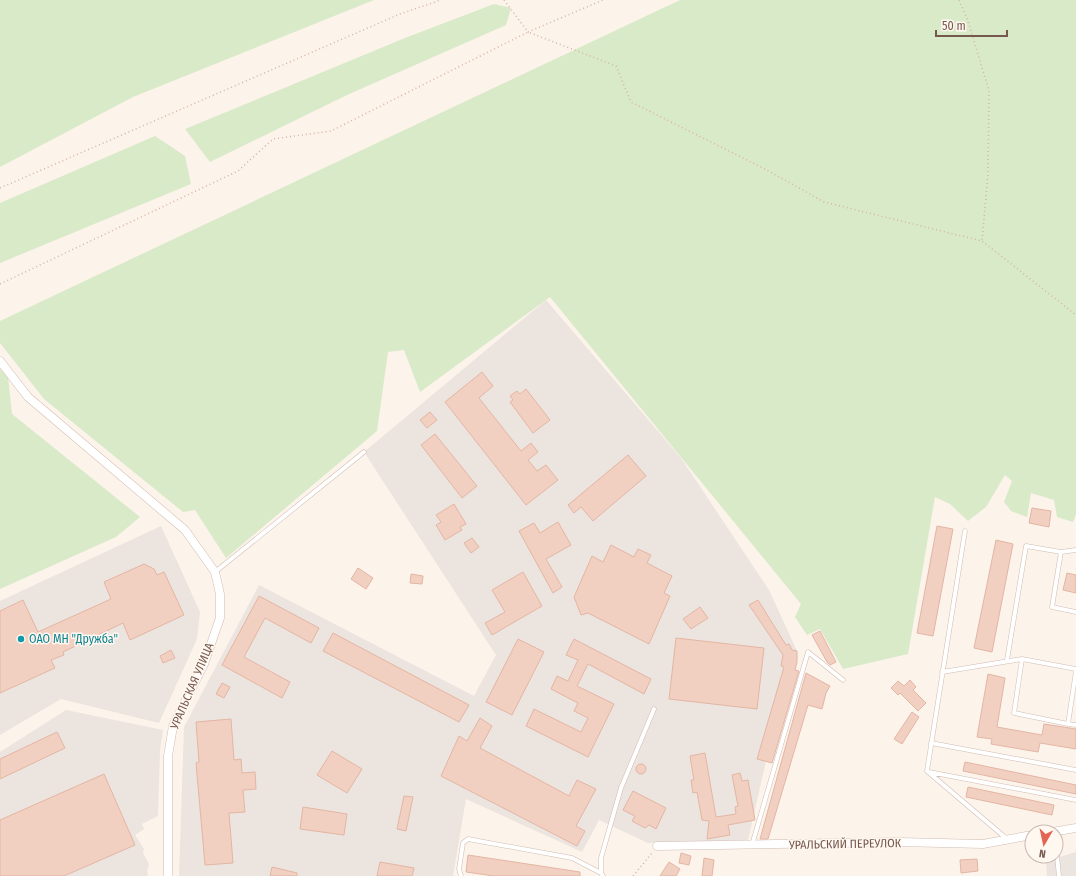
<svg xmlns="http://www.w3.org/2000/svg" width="1076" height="876" viewBox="0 0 1076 876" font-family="'Fira Sans Condensed',sans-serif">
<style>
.industrial{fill:#ece4df}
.green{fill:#d9eac8}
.building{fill:#f1d0c2;stroke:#e4b5a3}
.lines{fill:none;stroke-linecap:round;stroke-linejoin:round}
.lane-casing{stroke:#d1bcb2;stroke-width:5}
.street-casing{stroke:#d1bcb2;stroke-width:9}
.path{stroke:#d7b3a4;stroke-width:1.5;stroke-dasharray:1 3;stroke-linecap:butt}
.lane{stroke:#fff;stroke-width:4}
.street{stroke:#fff;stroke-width:8}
.culture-dot{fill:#0f9aa8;stroke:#fff8f1;stroke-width:1.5}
.labels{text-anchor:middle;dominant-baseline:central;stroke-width:3;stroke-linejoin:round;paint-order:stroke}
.culture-label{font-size:12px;fill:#0d838f;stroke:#fff8f1;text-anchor:start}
.street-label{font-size:12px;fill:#77584d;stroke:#fff8f1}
</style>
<rect width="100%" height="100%" fill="#fcf3ea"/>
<path class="industrial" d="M 546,300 L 681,458 L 769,590 L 797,651 L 797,662 L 766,761 L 748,840 L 648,843 L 599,820 L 582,852 L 466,799 L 453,876 L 179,876 L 184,727 L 259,585 L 474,696 L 496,655 L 364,452 Z
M 161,526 L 200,612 L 197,639 L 159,723 L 61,699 L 0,735 L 0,601 Z
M 66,710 L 163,730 L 160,750 L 158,816 L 142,824 L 144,829 L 135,835 L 144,849 L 143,853 L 149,864 L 147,871 L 148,876 L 0,876 L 0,752 Z
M 1076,852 L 1076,876 L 1047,876 L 1046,861 Z"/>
<path class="green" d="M 0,0 L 374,0 L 133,97 L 0,167 Z
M 680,0 L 1076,0 L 1076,514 L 1073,522 L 1057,517 L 1054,500 L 1031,493 L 1027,517 L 1011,511 L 1004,502 L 1012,481 L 1005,475 L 986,507 L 968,521 L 950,504 L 935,497 L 908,654 L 843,669 L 820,629 L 807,635 L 795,617 L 801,604 L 550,297 L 420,392 L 404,350 L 388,352 L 377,431 L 226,558 L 195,510 L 183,512 L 44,399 L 0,343 L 0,321 Z
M 494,4 L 511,8 L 506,25 L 347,95 L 210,162 L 185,129 L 405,38 Z
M 155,136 L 185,156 L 191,184 L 0,263 L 0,203 Z
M 0,369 L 8,377 L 12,414 L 140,517 L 116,537 L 0,589 Z"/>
<path class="building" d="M 482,372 L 493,386 L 479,398 L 521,451 L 531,443 L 538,452 L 528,460 L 537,471 L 546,465 L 558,480 L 526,505 L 445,402 Z
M 526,389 L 550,420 L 533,433 L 510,402 L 513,400 L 510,396 L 517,391 L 520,394 Z
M 430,412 L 437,420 L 427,428 L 420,420 Z
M 435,434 L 477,486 L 462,498 L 421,445 Z
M 628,455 L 646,476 L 593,521 L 581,507 L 574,513 L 568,505 Z
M 454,504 L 466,524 L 460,527 L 462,530 L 445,540 L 436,525 L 441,522 L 436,515 Z
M 1032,508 L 1051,511 L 1049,527 L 1029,523 Z
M 558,522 L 571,545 L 546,559 L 562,587 L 553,593 L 519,531 L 534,523 L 540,533 Z
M 937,526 L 953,529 L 933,636 L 917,633 Z
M 472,538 L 479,547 L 471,553 L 464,543 Z
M 996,540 L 1013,544 L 992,652 L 974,648 Z
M 611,545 L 634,557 L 638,549 L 651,555 L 647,563 L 672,576 L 664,593 L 670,596 L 649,644 L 588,613 L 581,615 L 574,597 L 592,556 L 603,562 Z
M 144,564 L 154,569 L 157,575 L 164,572 L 184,615 L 130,640 L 123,623 L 63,652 L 64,655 L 51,660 L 55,668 L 0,693 L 0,611 L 23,600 L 38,632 L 111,599 L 104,582 Z
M 358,568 L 373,578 L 366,589 L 351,579 Z
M 523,572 L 542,606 L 492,635 L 485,623 L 505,612 L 492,590 Z
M 1067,573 L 1076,575 L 1076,593 L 1063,590 Z
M 411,574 L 423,576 L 422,584 L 410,583 Z
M 259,596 L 319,628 L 311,643 L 265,618 L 244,657 L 290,682 L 282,698 L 222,665 Z
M 758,600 L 786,645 L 789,644 L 792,650 L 797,651 L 797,662 L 795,670 L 799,671 L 772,763 L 757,759 L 784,667 L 781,666 L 783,655 L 749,605 Z
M 700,607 L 708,618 L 691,629 L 683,619 Z
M 820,631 L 836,662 L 830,665 L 827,662 L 812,635 Z
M 333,633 L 469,705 L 459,722 L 323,651 Z
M 676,638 L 764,648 L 757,709 L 669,699 Z
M 518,639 L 544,652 L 512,715 L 486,702 Z
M 574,639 L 651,679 L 644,694 L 588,664 L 577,686 L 614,704 L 588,757 L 526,726 L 534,709 L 581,732 L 588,718 L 574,711 L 578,703 L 551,689 L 557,676 L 568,681 L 578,660 L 566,655 Z
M 171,650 L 175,658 L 163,663 L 160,656 Z
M 806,673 L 830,686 L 826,693 L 822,709 L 808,705 L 768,839 L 760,839 Z
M 988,674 L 1005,678 L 997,727 L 1042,735 L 1044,724 L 1076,729 L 1076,749 L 1040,743 L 1038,752 L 991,744 L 992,739 L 977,737 Z
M 910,680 L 916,687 L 913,690 L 926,703 L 918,711 L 900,693 L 898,695 L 891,688 L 898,681 L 904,686 Z
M 222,683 L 230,687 L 224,698 L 216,694 Z
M 912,712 L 919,717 L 902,744 L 894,739 Z
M 480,718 L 492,726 L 480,748 L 569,796 L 577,780 L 596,789 L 576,826 L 585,831 L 577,846 L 441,776 L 459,736 L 467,741 Z
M 231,719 L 234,760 L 241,759 L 242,773 L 255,772 L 256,789 L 243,790 L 245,812 L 229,813 L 233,863 L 205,865 L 196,763 L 199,762 L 196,722 Z
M 57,732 L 65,748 L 0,779 L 0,759 Z
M 332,751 L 362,769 L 347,793 L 317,775 Z
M 705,753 L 716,817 L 736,814 L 735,807 L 738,806 L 732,775 L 740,773 L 742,781 L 748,780 L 755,820 L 728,825 L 730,835 L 707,839 L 709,821 L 702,820 L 697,792 L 693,793 L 691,780 L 694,780 L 690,756 Z
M 965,762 L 1076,785 L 1076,794 L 963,771 Z
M636 769a5 5 0 1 1 10 0a5 5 0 1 1-10 0Z
M 104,774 L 135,845 L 64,876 L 0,876 L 0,820 Z
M 968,787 L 1054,805 L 1052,815 L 966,797 Z
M 633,791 L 666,808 L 656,829 L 649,825 L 645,828 L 632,821 L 635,816 L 623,810 Z
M 404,796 L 413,797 L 406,831 L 397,829 Z
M 303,807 L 347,814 L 344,835 L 300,829 Z
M 681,853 L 691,856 L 689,865 L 679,863 Z
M 468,855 L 580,872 L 580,876 L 494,876 L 466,872 Z
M 704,858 L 714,860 L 712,876 L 702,876 Z
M 977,859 L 978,871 L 961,873 L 960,860 Z
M 380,862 L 414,868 L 412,876 L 377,876 Z
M 669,862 L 680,869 L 676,876 L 660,876 Z
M 272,867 L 297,873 L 297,876 L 270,876 Z"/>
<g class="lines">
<g class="lane-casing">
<path id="lane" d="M 965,531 L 927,771 L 1007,839
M 1061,552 L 1052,607 L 1076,612
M 215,572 L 364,452
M 1022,659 L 1014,713 L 1068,724
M 1007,660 L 1026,546 L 1061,552 L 1076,550
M 1076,671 L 1068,724 L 1076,725
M 942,672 L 1022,659 L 1076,669
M 931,743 L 1076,770
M 929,772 L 1076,800
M 752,845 L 808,652 L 843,680
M 1056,846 L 1059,876
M 461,876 L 459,869 L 463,843 L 468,839 L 572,858 L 601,873
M 603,876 L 601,873 L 601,858 L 621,788 L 654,709"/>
</g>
<g class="street-casing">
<path id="street" d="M 0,361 L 28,397 L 185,530 L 215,572 L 220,594 L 220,618 L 204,664 L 173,726 L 168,756 L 168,876
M 1052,832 L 1076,828
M 657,846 L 899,842 L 983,844 L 1032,835"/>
</g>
<path class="path" d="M 504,0 L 528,32 L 603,0
M 959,0 L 968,21 L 989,91 L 988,174 L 982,241
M 0,188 L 400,14 L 441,0
M 0,284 L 238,171 L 273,139 L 331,131 L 528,32 L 616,66 L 631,102 L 765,169 L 824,202 L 982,241 L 1076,315
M 633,876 L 652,853"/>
<use href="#lane" class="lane"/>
<use href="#street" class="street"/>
</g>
<circle class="culture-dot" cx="21" cy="639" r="4"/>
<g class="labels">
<g class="culture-label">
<text x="29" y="639">ОАО МН "Дружба"</text>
</g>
<g class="street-label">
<text transform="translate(192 686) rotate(-67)">УРАЛЬСКАЯ УЛИЦА</text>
<text transform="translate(845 844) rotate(-1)">УРАЛЬСКИЙ ПЕРЕУЛОК</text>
</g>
</g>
<g transform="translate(1044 844) rotate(189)"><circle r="19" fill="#fff8f1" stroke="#c9b8af"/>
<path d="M0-3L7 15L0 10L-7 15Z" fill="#e36452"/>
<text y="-6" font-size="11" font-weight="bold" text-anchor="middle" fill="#77584d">N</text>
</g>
<path d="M936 30v6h71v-6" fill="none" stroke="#77584d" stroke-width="2"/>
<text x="942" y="30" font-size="12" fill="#77584d" stroke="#fff8f1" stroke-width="3" paint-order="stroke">50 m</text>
</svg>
